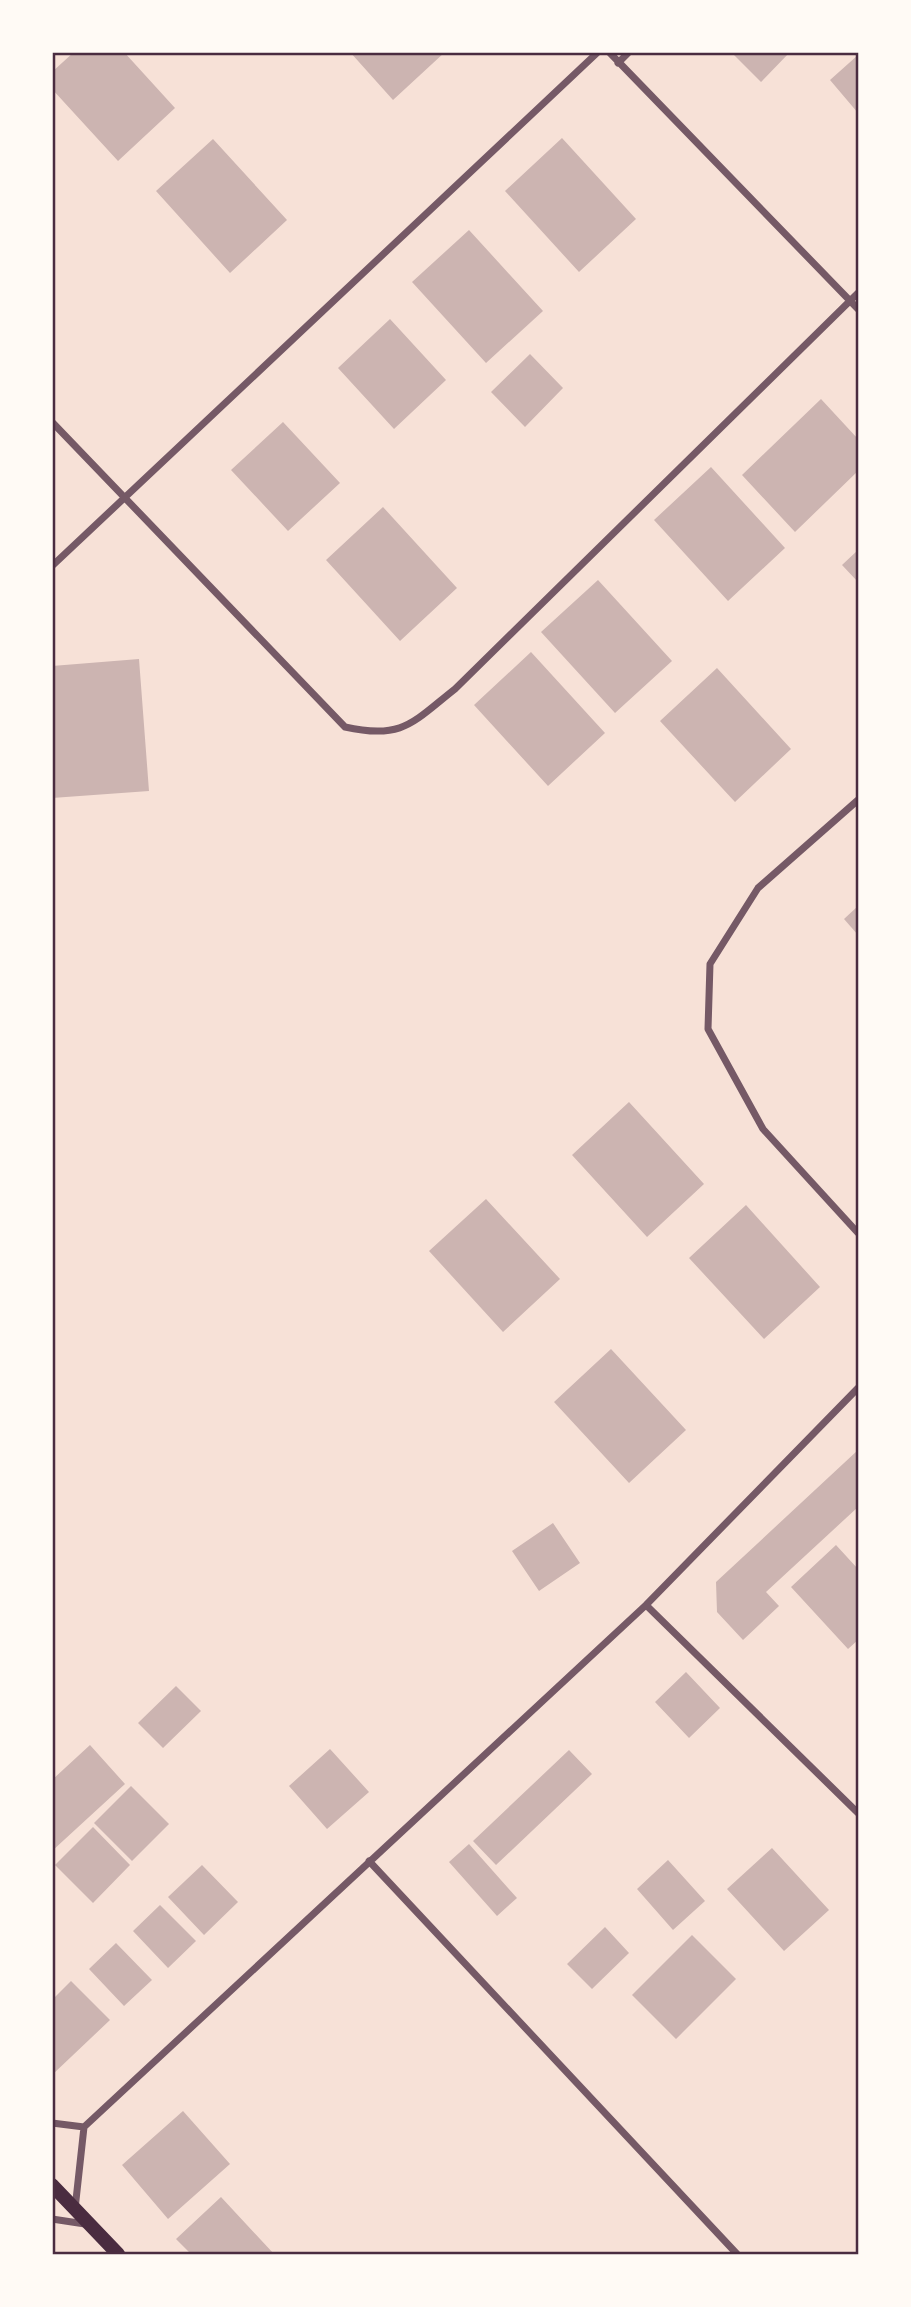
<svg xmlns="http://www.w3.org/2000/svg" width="911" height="2307" viewBox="0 0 911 2307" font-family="'Roboto Serif',serif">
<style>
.building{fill:#ccb4b1}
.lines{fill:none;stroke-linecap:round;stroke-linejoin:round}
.minor{stroke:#755966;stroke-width:7}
.secondary{stroke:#4a2c40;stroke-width:14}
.neatline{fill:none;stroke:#4a2c40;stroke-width:2.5}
</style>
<rect width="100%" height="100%" fill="#f7e1d7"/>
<path class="building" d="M 74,52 L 124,52 L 175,108 L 118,161 L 52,89 L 52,72 Z
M 350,52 L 445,52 L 393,100 Z
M 731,52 L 790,52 L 761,82 Z
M 858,55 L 858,113 L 830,80 Z
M 562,138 L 636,219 L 579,272 L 505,191 Z
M 213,139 L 287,220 L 230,273 L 156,191 Z
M 469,230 L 543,311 L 486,363 L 412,282 Z
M 390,319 L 446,380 L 394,429 L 338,368 Z
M 530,354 L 563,388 L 525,427 L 491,392 Z
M 821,399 L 858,439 L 858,471 L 795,532 L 742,475 Z
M 283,422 L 340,483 L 288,531 L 231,470 Z
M 711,467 L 785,548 L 728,601 L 654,520 Z
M 383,507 L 457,588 L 400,641 L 326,560 Z
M 858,550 L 858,582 L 842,565 Z
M 598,580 L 672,661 L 615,713 L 541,632 Z
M 531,652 L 605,733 L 548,786 L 474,705 Z
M 139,659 L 149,791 L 52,798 L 52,666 Z
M 717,668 L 791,749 L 735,802 L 660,721 Z
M 858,906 L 858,935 L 844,919 Z
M 629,1102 L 704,1184 L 647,1237 L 572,1155 Z
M 486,1199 L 560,1279 L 503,1332 L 429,1251 Z
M 746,1205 L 820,1287 L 764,1339 L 689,1258 Z
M 611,1349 L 686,1430 L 629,1483 L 554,1402 Z
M 858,1450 L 858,1507 L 766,1592 L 779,1606 L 743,1640 L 717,1612 L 716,1582 Z
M 553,1523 L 580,1563 L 539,1591 L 512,1551 Z
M 836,1545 L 858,1569 L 858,1640 L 848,1649 L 791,1587 Z
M 686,1672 L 720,1708 L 689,1738 L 655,1702 Z
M 176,1686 L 201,1711 L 163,1748 L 138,1723 Z
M 90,1745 L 125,1784 L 52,1851 L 52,1780 Z
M 330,1749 L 369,1792 L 327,1829 L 289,1786 Z
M 569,1750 L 592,1774 L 496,1865 L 473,1841 Z
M 131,1786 L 169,1824 L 132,1861 L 94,1823 Z
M 93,1827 L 130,1865 L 93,1903 L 55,1865 Z
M 469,1844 L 517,1898 L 497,1916 L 449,1862 Z
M 772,1848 L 829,1910 L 784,1951 L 727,1889 Z
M 668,1860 L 705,1901 L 673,1930 L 637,1889 Z
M 202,1865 L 238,1902 L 204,1935 L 168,1897 Z
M 160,1905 L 196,1941 L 168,1968 L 133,1931 Z
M 605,1927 L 629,1953 L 592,1989 L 567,1964 Z
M 692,1935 L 736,1979 L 676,2039 L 632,1995 Z
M 116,1943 L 152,1980 L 124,2006 L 89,1969 Z
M 71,1981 L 110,2020 L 52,2075 L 52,2000 Z
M 183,2111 L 230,2164 L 168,2219 L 122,2165 Z
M 221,2197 L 274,2254 L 191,2254 L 176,2239 Z"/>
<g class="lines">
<path class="minor" d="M 609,52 L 858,309
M 618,63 L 629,52
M 52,422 L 345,727 C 403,740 413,722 455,689 L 858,293
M 52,566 L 598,52
M 858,800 L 758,888 L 710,964 L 708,1029 L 763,1129 L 858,1233
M 646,1605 L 858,1813
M 369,1861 L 737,2254
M 52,2123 L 84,2127 L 646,1605 L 858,1388
M 75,2209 L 84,2127
M 52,2219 L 85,2224"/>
<path class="secondary" d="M 52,2185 L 118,2254"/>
</g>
<rect width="911" height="2307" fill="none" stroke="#fffaf5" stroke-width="108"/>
<rect x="54" y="54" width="803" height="2199" class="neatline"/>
</svg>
